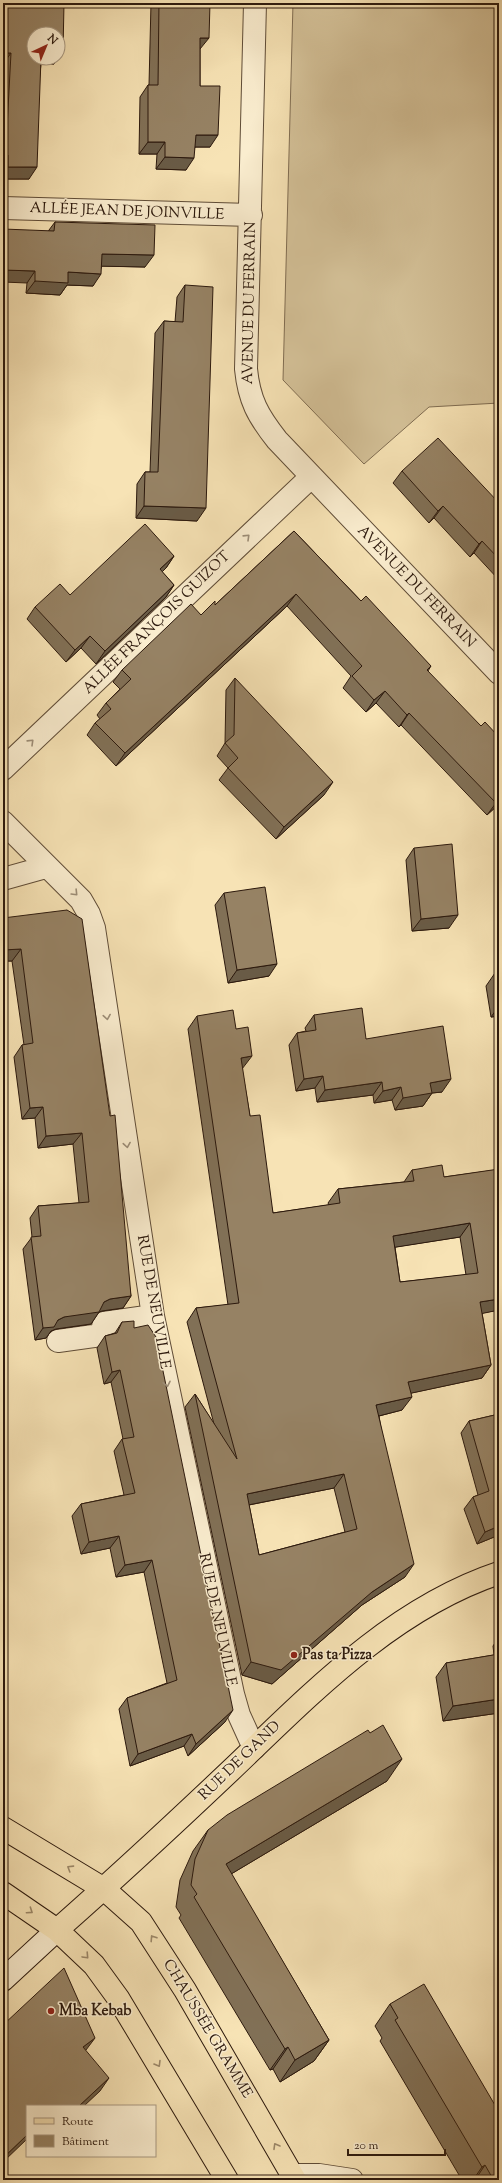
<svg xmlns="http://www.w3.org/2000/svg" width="502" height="2183" viewBox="0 0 502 2183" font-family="'Sorts Mill Goudy',serif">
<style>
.garden{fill:#d4c198;stroke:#806d52}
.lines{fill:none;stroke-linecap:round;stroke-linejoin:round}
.minor-casing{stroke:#5f4c37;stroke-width:24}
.secondary-casing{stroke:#2c190d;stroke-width:24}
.primary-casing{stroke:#2c190d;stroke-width:24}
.minor{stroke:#faedcf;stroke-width:22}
.secondary{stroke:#faedcf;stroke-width:22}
.primary{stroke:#f7e3b5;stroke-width:22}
.wall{fill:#817056;stroke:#2c190d;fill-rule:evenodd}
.shaded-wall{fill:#695b46;stroke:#2c190d}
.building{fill:#968264;stroke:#2c190d;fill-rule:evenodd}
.oneway{stroke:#9d8e78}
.oneway2{stroke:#9c8869}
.poi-dot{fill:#8f2418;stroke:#faedcf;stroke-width:1.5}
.labels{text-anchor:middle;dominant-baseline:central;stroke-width:3;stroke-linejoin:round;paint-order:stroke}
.street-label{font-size:15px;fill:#2c190d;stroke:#faedcf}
.poi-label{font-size:15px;font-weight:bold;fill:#2c190d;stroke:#faedcf;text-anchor:start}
</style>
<rect width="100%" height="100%" fill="#f7e3b5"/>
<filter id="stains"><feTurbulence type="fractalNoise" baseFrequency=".005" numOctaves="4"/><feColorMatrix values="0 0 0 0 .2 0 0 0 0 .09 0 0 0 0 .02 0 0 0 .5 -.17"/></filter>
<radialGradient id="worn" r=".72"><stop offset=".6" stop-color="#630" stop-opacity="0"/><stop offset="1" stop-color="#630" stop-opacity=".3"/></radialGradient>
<path class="garden" d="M 293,3 L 499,3 L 499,403 L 429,407 L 364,464 L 283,380 Z"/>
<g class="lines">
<g class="minor-casing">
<path id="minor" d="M 255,3 L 246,369 C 249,400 258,416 277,440 L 499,673
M 3,208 L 251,215
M 3,769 L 311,477
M 3,822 L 81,900 L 89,914 L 94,928 L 153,1316 L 233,1694 L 239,1715 L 254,1748
M 3,879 L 46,867
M 58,1341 L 101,1335 L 104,1323 L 153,1316
M 292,2175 L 319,2175 L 352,2180"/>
</g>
<g class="secondary-casing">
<path id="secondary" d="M 3,1980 L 57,1930"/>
</g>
<g class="primary-casing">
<path id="primary" d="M 3,1828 L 104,1889 L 141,1922 L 185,1990 L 295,2180
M 3,1893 L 57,1930 L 94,1965 L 118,1998 L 227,2180
M 57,1930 C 116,1878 172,1826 229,1772 C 309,1696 391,1609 499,1573"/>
</g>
<use href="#minor" class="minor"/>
<use href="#secondary" class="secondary"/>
<use href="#primary" class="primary"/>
</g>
<path class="wall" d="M 3,3 L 54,64 L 41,64 L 29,179 L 3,179 Z
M 151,3 L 210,3 L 200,49 L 200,86 L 210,147 L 195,147 L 186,170 L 156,169 L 157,154 L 139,154 L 140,97 L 148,85 L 149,85 Z
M 55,222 L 145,267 L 102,266 L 93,286 L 67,285 L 60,295 L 26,293 L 27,283 L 49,230 Z
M 185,285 L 197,521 L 136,518 L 137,484 L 145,472 L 150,472 L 155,333 L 164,321 L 175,322 L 177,297 Z
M 402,471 L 499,503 L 499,580 L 474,553 L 470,557 L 434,518 L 429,523 L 393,483 Z
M 294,531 L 361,601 L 431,666 L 428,671 L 499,804 L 487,815 L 401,725 L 399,727 L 376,703 L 366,712 L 343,688 L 351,676 L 287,606 L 116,766 L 87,735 L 95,723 L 100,719 L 97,715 L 106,703 L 120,689 L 113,682 L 122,670 L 201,615 L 215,605 Z
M 174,556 L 166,568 L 162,572 L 174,585 L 166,597 L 96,664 L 81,648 L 66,662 L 27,619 L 35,607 L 70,595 Z
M 235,678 L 324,795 L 276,839 L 219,780 L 228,768 L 217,756 L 225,743 L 226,690 Z
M 414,848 L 449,928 L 412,931 L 406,860 Z
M 224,893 L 269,976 L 228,983 L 215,905 Z
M 67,910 L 131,1296 L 123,1308 L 102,1311 L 99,1312 L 91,1324 L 56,1329 L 51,1331 L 46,1338 L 35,1340 L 23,1249 L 32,1237 L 30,1218 L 38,1206 L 79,1203 L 73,1144 L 38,1148 L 35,1118 L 22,1119 L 14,1057 L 22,1045 L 24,1045 L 12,961 L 3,961 Z
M 495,973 L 499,973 L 499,1016 L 491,1017 L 486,986 Z
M 314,1015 L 366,1039 L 442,1092 L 432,1093 L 423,1106 L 395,1110 L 392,1100 L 374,1103 L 373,1095 L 317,1102 L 315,1088 L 296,1091 L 289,1045 L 297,1033 L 306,1031 L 305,1028 Z
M 197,1016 L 242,1069 L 250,1116 L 273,1213 L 329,1205 L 328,1203 L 338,1189 L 404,1182 L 412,1170 L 444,1177 L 496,1170 L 499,1165 L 499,1310 L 482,1313 L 491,1365 L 482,1378 L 411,1393 L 402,1410 L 379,1416 L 405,1577 L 362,1605 L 272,1684 L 242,1675 L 185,1407 L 195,1394 L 214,1424 L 187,1322 L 196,1308 L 228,1305 L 188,1029 ZM 460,1237 L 466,1275 L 400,1282 L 395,1247 ZM 334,1488 L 345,1532 L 259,1555 L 249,1505 Z
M 122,1322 L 134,1328 L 225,1722 L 188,1756 L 184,1746 L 130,1766 L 119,1709 L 127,1698 L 167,1683 L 144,1572 L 116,1577 L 110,1548 L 81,1554 L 72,1516 L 81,1504 L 124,1495 L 114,1451 L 122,1439 L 123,1439 L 111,1382 L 104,1384 L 97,1348 L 105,1336 L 115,1333 Z
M 499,1414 L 499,1535 L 477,1544 L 464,1509 L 473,1497 L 478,1495 L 461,1433 L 469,1421 Z
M 499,1637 L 499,1713 L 443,1721 L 436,1677 L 446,1663 L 494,1655 L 493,1646 Z
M 387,1781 L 231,1874 L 329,2040 L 314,2061 L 280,2082 L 273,2069 L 270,2070 L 179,1918 L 181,1915 L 176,1907 L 180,1880 L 193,1851 L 208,1830 Z
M 390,2004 L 499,2180 L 462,2180 L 380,2041 L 382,2038 L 375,2026 Z"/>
<path class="shaded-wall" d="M 200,38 L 209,38 L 200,49 L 192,50 Z
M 58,52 L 63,52 L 54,64 L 33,64 L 37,58 L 58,58 Z
M 3,53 L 11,53 L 3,64 Z
M 196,135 L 218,135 L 210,147 L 187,147 Z
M 148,142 L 165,142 L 157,154 L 139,154 Z
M 3,155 L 8,155 L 3,163 Z
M 165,157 L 194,158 L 186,170 L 156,169 Z
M 8,167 L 37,167 L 29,179 L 3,179 L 3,174 Z
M 102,254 L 154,255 L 145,267 L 94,266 Z
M 3,270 L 35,271 L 27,283 L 3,282 Z
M 68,272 L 101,274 L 93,286 L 67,285 L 60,295 L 26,293 L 35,281 Z
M 144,506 L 206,508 L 197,521 L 136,518 Z
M 443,506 L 434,518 L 429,523 L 438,511 Z
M 482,541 L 474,553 L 470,557 L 479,544 Z
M 174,556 L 166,568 L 152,582 L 160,569 Z
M 174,585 L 166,597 L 96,664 L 105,651 Z
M 296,594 L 287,606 L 116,766 L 125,753 Z
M 90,636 L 81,648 L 66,662 L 75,650 Z
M 385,691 L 376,703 L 366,712 L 374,700 Z
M 409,713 L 401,725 L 399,727 L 407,715 Z
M 333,782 L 324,795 L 276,839 L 284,827 Z
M 499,800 L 499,804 L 487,815 L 496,803 Z
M 458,915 L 449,928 L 412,931 L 421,919 Z
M 21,949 L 12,961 L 3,961 L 3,950 Z
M 277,964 L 269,976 L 228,983 L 237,970 Z
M 499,1006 L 499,1016 L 491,1017 Z
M 252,1056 L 242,1069 L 241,1058 Z
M 323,1076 L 315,1088 L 296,1091 L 304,1079 Z
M 451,1079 L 442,1092 L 432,1093 L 423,1106 L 395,1110 L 403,1098 L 430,1083 Z
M 382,1082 L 373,1095 L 317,1102 L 325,1090 Z
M 401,1087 L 392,1100 L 374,1103 L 383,1091 Z
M 43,1107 L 35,1118 L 22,1119 L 30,1108 Z
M 82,1133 L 73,1144 L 38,1148 L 46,1136 Z
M 470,1223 L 460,1237 L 384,1249 L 393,1236 Z
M 131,1296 L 123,1308 L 102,1311 L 99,1312 L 91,1324 L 56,1329 L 51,1331 L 46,1338 L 35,1340 L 43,1328 L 64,1317 L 104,1302 L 110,1299 Z
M 499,1299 L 499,1310 L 470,1316 L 480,1302 Z
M 491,1365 L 482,1378 L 398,1396 L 408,1382 Z
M 120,1370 L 111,1382 L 104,1384 L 112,1372 Z
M 412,1397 L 402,1410 L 367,1419 L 376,1405 Z
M 344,1474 L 334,1488 L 238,1507 L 247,1494 Z
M 499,1526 L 499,1535 L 477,1544 L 485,1532 Z
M 119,1536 L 110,1548 L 81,1554 L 89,1542 Z
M 152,1560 L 144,1572 L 116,1577 L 125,1565 Z
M 414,1564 L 405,1577 L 362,1605 L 272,1684 L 242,1675 L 251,1662 L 372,1592 Z
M 499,1699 L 499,1713 L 443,1721 L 453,1706 Z
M 233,1710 L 225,1722 L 188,1756 L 196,1744 Z
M 192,1734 L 184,1746 L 130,1766 L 138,1754 Z
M 402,1759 L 387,1781 L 211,1886 L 226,1864 Z
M 95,2038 L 86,2050 L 75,2060 L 83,2047 Z
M 329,2040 L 314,2061 L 280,2082 L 295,2060 Z
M 288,2047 L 273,2069 L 270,2070 L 285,2049 Z
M 109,2078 L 100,2091 L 84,2106 L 79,2106 Z
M 27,2135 L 27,2139 L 3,2162 L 3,2158 Z
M 485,2165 L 475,2180 L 473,2180 L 482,2167 Z
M 499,2176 L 499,2180 L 493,2180 L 493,2179 Z"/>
<path class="building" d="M 3,3 L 64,3 L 63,52 L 58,52 L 58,34 L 34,34 L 34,58 L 41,58 L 37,167 L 8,167 L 8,155 L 3,155 L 3,128 L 7,128 L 11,53 L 3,53 Z
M 159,3 L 210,3 L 209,38 L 200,38 L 200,86 L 220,86 L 218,135 L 196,135 L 194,158 L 165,157 L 165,142 L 148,142 L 148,85 L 158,85 Z
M 55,222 L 155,225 L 154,255 L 102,254 L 101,274 L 68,272 L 68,283 L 35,281 L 35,271 L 3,270 L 3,229 L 54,231 Z
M 185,285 L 213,287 L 206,508 L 144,506 L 145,472 L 158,472 L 164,321 L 183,322 Z
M 438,438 L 499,503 L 499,559 L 482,541 L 479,544 L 443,506 L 438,511 L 402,471 Z
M 145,524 L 174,556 L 160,569 L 174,585 L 105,651 L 90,636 L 75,650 L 35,607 L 60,584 L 70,595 Z
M 294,531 L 361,601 L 366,596 L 431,666 L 427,670 L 481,726 L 485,722 L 499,737 L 499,800 L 496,803 L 409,713 L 407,715 L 385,691 L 374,700 L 352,676 L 362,666 L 296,594 L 125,753 L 95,723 L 111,709 L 106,703 L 131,679 L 122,670 L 191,604 L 201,615 L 215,601 L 215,605 Z
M 235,678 L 333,782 L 284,827 L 228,768 L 238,758 L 225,743 L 234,735 Z
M 452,844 L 458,915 L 421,919 L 414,848 Z
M 265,887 L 277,964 L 237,970 L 224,893 Z
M 67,910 L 82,919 L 110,1116 L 115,1115 L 131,1296 L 110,1299 L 104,1302 L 99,1312 L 64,1317 L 58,1320 L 54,1327 L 43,1328 L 31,1237 L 41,1236 L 38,1206 L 89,1202 L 82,1133 L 46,1136 L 43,1107 L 30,1108 L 22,1045 L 33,1043 L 21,949 L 3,950 L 3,918 Z
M 495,973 L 499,973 L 499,998 Z
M 362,1008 L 366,1039 L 443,1026 L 451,1079 L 430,1083 L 432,1093 L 403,1098 L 401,1087 L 383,1091 L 382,1082 L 325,1090 L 323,1076 L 304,1079 L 297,1033 L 316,1030 L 314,1015 Z
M 233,1010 L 236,1029 L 248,1027 L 252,1056 L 241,1058 L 250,1116 L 260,1115 L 273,1213 L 340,1203 L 338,1189 L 414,1181 L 412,1170 L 442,1165 L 444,1177 L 499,1169 L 499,1299 L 480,1302 L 491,1365 L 408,1382 L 412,1397 L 376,1405 L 414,1564 L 372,1592 L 281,1670 L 251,1662 L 195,1394 L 237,1459 L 196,1308 L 239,1303 L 197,1016 ZM 470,1223 L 478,1273 L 400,1282 L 393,1236 ZM 344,1474 L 357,1529 L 259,1555 L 247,1494 Z
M 134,1321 L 134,1328 L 148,1325 L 156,1337 L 233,1710 L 196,1744 L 192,1734 L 138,1754 L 127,1698 L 177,1680 L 152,1560 L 125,1565 L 119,1536 L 89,1542 L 81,1504 L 135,1493 L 122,1439 L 134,1437 L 120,1370 L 112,1372 L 105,1336 L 117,1333 L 122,1322 Z
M 499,1414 L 499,1526 L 485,1532 L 473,1497 L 489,1491 L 469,1421 Z
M 499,1654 L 499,1699 L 453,1706 L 446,1663 Z
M 383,1725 L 402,1759 L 226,1864 L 329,2040 L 295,2060 L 288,2047 L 285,2049 L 194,1897 L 197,1894 L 191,1885 L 195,1859 L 208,1830 L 227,1815 L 368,1730 L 370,1733 Z
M 64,1968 L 95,2038 L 83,2047 L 109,2078 L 79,2106 L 27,2106 L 27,2135 L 3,2158 L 3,2025 Z
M 424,1984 L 499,2112 L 499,2176 L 493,2179 L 485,2165 L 482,2167 L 395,2020 L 398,2018 L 390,2004 Z"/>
<defs><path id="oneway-chevron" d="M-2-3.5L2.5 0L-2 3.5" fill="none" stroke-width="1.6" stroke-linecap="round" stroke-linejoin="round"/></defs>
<g class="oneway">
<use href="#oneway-chevron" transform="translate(247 537) rotate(-44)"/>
<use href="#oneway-chevron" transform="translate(31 742) rotate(-44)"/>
<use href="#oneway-chevron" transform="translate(75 893) rotate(46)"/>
<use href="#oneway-chevron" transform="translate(107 1017) rotate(81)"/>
<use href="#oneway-chevron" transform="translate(127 1145) rotate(81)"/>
<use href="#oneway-chevron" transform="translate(167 1384) rotate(78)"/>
</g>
<g class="oneway2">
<use href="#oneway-chevron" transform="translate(70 1868) rotate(-148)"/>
<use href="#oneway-chevron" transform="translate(30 1911) rotate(34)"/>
<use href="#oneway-chevron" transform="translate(153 1938) rotate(-123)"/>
<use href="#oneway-chevron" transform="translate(86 1956) rotate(47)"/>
<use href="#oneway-chevron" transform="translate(158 2064) rotate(59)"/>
<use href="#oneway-chevron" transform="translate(276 2146) rotate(-120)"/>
</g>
<g class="poi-dot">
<circle cx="294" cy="1655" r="4"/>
<circle cx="51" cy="2011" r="4"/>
</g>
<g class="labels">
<g class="street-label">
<text transform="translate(127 212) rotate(2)">ALLÉE JEAN DE JOINVILLE</text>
<text transform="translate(250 303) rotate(-89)">AVENUE DU FERRAIN</text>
<text transform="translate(416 587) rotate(46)">AVENUE DU FERRAIN</text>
<text transform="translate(157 623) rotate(-44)">ALLÉE FRANÇOIS GUIZOT</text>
<text transform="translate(153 1302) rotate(80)">RUE DE NEUVILLE</text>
<text transform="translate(217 1620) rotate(78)">RUE DE NEUVILLE</text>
<text transform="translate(240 1761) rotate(-44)">RUE DE GAND</text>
<text transform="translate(207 2029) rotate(59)">CHAUSSÉE GRAMME</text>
</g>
<g class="poi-label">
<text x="302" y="1655">Pas ta Pizza</text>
<text x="59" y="2011">Mba Kebab</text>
</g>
</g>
<rect width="502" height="2183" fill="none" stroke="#f7e3b5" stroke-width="16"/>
<rect x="4" y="4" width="494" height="2175" fill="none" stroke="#2c190d" stroke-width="2"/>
<rect x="8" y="8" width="486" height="2167" fill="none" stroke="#2c190d"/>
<rect x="26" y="2105" width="130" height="52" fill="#faedcf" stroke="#a89881"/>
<rect x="34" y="2118" width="20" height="6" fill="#f7e3b5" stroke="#a89881"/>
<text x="62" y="2125" font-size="12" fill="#2c190d">Route</text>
<rect x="34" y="2135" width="20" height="12" fill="#968264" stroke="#a89881"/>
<text x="62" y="2145" font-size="12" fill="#2c190d">Bâtiment</text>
<g transform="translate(46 46) rotate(44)"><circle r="19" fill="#faedcf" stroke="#a89881"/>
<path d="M0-3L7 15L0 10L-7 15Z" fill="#8f2418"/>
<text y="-6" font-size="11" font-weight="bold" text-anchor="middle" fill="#2c190d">N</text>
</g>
<path d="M348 2149v6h97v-6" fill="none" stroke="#2c190d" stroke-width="2"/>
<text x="354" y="2149" font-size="12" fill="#2c190d" stroke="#faedcf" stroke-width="3" paint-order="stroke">20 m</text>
<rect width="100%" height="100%" filter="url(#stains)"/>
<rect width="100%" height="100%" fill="url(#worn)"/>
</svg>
